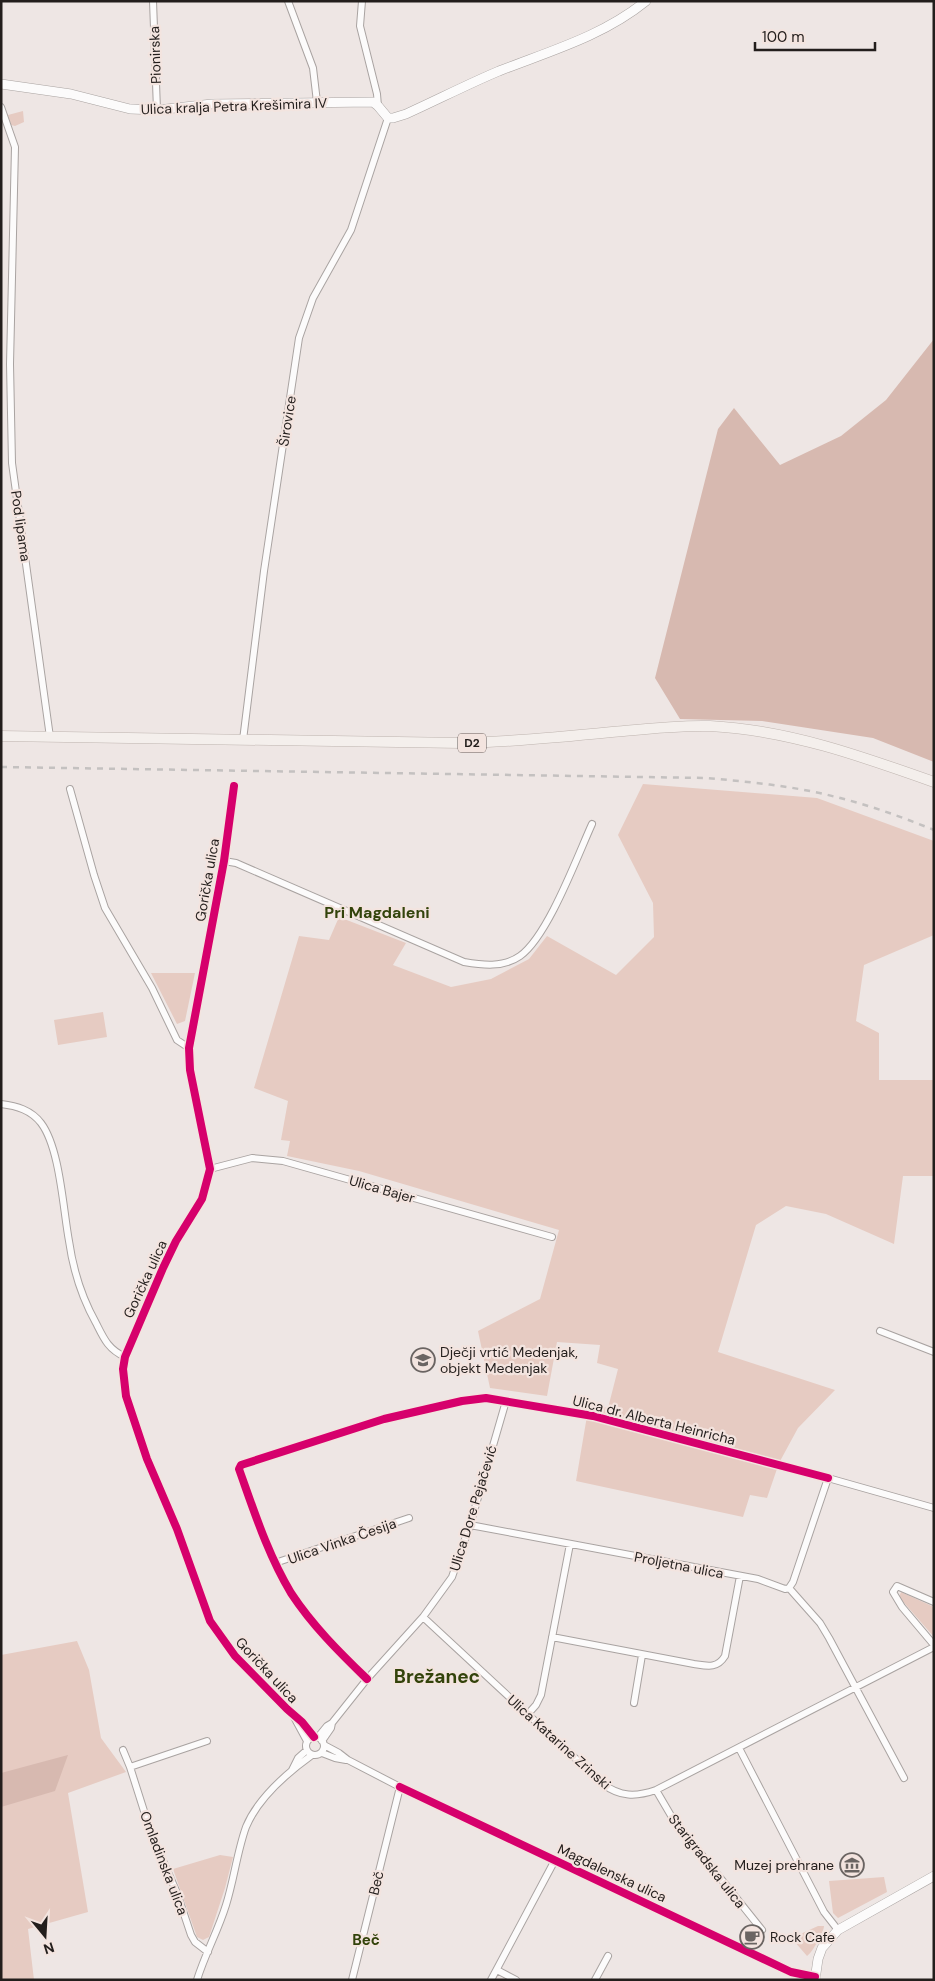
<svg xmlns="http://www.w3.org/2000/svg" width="935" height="1981" viewBox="0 0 935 1981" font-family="'DM Sans',sans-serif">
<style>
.green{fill:#e6cbc2}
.forest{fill:#d7b9b0}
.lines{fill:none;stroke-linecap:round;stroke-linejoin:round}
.street-casing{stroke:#a9a3a1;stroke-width:8}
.secondary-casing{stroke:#a9a3a1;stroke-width:10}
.primary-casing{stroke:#beb4af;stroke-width:11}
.street{stroke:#fcfbfb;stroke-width:6}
.secondary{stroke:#fcfbfb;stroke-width:9}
.primary{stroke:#f4efec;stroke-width:10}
.rail{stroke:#c4c1c0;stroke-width:2.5;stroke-dasharray:6 6;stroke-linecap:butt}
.cycleway-casing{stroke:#f3e4df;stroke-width:11}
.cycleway{stroke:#d6006c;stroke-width:8}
.labels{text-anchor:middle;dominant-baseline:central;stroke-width:4.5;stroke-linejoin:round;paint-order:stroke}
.shield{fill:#f3e4df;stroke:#615956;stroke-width:1}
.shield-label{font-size:12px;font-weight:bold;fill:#231e1c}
.street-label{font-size:14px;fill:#231e1c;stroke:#f3e4df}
.poi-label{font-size:14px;fill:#231e1c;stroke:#f3e4df;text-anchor:start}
.neighbourhood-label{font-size:15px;font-weight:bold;fill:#33430b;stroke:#f3e4df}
.quarter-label{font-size:16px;font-weight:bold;fill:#33430b;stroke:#f3e4df}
.district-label{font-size:19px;font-weight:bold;fill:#33430b;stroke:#f3e4df}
</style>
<rect width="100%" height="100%" fill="#eee6e4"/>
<path class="green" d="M 23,111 L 24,122 L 15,126 L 11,125 L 8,115 Z
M 643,784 L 817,798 L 934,841 L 934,935 L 864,965 L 856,1021 L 879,1033 L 879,1080 L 934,1080 L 934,1176 L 903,1176 L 894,1244 L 826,1214 L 786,1206 L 756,1225 L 718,1352 L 835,1390 L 798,1428 L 779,1463 L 767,1498 L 750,1495 L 743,1517 L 576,1481 L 589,1404 L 608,1408 L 618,1369 L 597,1363 L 600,1345 L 557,1342 L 547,1396 L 490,1388 L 478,1331 L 540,1299 L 559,1230 L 359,1171 L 287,1156 L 290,1141 L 281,1140 L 288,1101 L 254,1088 L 299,936 L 329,940 L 339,917 L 406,943 L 393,965 L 451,987 L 491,979 L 529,959 L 547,936 L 616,975 L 654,937 L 653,903 L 618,835 Z
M 151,973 L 195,973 L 185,1021 L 177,1024 Z
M 103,1012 L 107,1037 L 58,1045 L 54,1020 Z
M 901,1592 L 934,1607 L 934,1637 L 899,1597 Z
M 77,1641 L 89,1670 L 101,1738 L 126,1772 L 68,1793 L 88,1912 L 28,1929 L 34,1980 L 1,1980 L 1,1655 Z
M 220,1855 L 233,1857 L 225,1888 L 209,1937 L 203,1940 L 197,1937 L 173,1869 Z
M 884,1877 L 887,1892 L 838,1918 L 833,1913 L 829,1881 Z
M 818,1926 L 824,1926 C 824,1932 812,1953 807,1956 L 794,1941 L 796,1936 Z"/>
<path class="forest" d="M 934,339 L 934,762 L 873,738 L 762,721 L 680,719 L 655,678 L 718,429 L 734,408 L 780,465 L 841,436 L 886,400 Z
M 68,1755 L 55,1791 L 1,1807 L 1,1773 Z"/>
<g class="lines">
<g class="street-casing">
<path id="street" d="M 153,1 L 157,110
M 288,1 L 313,68 L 317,102
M 362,1 L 360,26 L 377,94 L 378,106
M 1,107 L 15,147 L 10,364 L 12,463 L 50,737
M 243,740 L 264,571 L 299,338 L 313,298 L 351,230 L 388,118
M 234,786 L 224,861 L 189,1048 L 190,1070 L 210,1169 L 202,1199 L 176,1241 L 163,1268 L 125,1357 L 123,1369 L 126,1396 L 147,1459 L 177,1529 L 210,1621 L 235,1656 L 287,1709 L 302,1722 L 314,1737
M 70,789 L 94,875 L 105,908 L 152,988 L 177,1040 L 189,1048
M 224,861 L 236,863 L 464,962 C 482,965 503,968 520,956 C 548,936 577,857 592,824
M 1,1104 C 17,1106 31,1110 41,1123 C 60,1148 63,1209 69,1241 C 73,1269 82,1298 96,1323 C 104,1339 108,1349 125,1357
M 210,1169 L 252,1158 L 283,1161 L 552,1237
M 880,1331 L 934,1352
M 470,1525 L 758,1579 L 785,1589 L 789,1588 L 793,1582 L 828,1478 L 934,1508
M 275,1563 L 409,1518
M 789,1588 L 820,1623 L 829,1638 L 904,1778
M 934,1602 L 897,1586 L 893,1592 L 902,1607 L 934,1645
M 423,1617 L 603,1784 C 620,1797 636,1797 656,1790 L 934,1647
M 552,1637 L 694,1664 C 707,1666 717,1669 725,1656 L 740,1576
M 367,1679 C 339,1652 312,1625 291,1593 C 268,1555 254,1511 239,1469 L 241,1465 L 384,1419 L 462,1401 L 486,1398 L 593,1416 L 828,1478
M 634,1703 L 642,1655
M 527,1715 L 536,1705 L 541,1695 L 570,1544
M 294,1717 L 307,1741
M306 1746a9 9 0 1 1 18 0a9 9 0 1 1-18 0Z
M 318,1737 L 327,1726 L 332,1723
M 322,1741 L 331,1728 L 332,1723 L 367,1679 L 423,1617 L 452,1577 L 470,1525 L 506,1401
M 324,1745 L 339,1753 L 348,1760 L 400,1787 L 735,1946 L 791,1972 L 815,1977
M 739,1748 L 824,1912 L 838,1930
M 123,1750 L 130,1767 L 151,1833 L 177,1893 L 191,1935 L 195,1942 L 208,1952
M 322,1753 L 335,1758 L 346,1760
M 130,1767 L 207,1741
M 292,1770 L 298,1758 L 307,1750
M 656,1790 L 673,1819 L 762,1930
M 497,1970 L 516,1980
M 197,1980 C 205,1954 218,1931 226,1905 C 234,1880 237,1852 246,1827 C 258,1798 287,1773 312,1755
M 352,1980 L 400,1787
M 491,1980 L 555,1860
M 595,1980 L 608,1956"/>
</g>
<g class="secondary-casing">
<path id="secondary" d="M 1,84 L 71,94 L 130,109 L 157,110 L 212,104 L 373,102 L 378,106 L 388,118 L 393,118 L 406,114 C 437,100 468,84 499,71 C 550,51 603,36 646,1
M 815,1980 L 818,1959 L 822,1948 L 838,1930 L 934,1876"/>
</g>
<g class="primary-casing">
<path id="primary" d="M 1,736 L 461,743 C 512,742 562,737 612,732 C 644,729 678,725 710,726 C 788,730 861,756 934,782"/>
</g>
<use href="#street" class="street"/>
<use href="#secondary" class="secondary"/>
<use href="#primary" class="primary"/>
<path class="rail" d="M 1,767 L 707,778 C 750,782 794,786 836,797 C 869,805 902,817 934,830"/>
<g class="cycleway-casing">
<path id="cycleway" d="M 234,786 L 224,861 L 189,1048 L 190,1070 L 210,1169 L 202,1199 L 176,1241 L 163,1268 L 125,1357 L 123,1369 L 126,1396 L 147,1459 L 177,1529 L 210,1621 L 235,1656 L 287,1709 L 302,1722 L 314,1737
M 367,1679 C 339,1652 312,1625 291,1593 C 268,1555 254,1511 239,1469 L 241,1465 L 384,1419 L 462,1401 L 486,1398 L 593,1416 L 828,1478
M 400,1787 L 791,1972 L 815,1977"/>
</g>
<use href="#cycleway" class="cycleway"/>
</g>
<defs>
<g id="school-ring" transform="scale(1.25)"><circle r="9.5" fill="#f3e4df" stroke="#6a6462" stroke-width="1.5"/><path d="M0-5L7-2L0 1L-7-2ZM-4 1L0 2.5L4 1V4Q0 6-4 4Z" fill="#6a6462"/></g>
<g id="museum-ring" transform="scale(1.25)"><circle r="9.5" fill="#f3e4df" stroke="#6a6462" stroke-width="1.5"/><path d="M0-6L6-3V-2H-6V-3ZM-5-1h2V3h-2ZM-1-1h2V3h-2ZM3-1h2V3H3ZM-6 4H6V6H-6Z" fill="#6a6462"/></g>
<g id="cafe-ring" transform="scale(1.25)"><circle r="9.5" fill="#f3e4df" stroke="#6a6462" stroke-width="1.5"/><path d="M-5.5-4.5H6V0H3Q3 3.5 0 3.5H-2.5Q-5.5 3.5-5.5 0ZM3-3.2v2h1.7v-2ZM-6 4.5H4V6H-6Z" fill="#6a6462"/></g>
</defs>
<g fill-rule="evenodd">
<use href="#school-ring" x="423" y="1360"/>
<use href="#museum-ring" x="852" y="1865"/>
<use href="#cafe-ring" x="752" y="1937"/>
</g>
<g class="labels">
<rect class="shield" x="458" y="733.5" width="28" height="19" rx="4"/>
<g class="shield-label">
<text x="472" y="743">D2</text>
</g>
<g class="street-label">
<text transform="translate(155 55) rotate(-92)">Pionirska</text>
<text transform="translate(234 106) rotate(-2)">Ulica kralja Petra Krešimira IV</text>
<text transform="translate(287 421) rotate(-81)">Širovice</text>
<text transform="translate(21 526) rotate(82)">Pod lipama</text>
<text transform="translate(207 880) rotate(-80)">Gorička ulica</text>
<text transform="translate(382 1189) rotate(16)">Ulica Bajer</text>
<text transform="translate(145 1279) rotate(-65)">Gorička ulica</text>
<text transform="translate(654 1420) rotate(14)">Ulica dr. Alberta Heinricha</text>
<text transform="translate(473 1508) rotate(-73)">Ulica Dore Pejačević</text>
<text transform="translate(342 1541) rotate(-19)">Ulica Vinka Česija</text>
<text transform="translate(679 1565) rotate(11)">Proljetna ulica</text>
<text transform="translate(267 1670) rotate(47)">Gorička ulica</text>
<text transform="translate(559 1742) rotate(42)">Ulica Katarine Zrinski</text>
<text transform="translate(707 1861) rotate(52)">Starigradska ulica</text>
<text transform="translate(164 1863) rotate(69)">Omladinska ulica</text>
<text transform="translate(612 1873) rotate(25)">Magdalenska ulica</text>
<text transform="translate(376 1883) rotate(-76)">Beč</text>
</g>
<g class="poi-label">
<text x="440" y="1352">Dječji vrtić Medenjak,<tspan x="440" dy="16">objekt Medenjak</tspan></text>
<text x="834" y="1865" text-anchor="end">Muzej prehrane</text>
<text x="770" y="1937">Rock Cafe</text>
</g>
<g class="neighbourhood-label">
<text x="366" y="1940">Beč</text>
</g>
<g class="quarter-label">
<text x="377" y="912">Pri Magdaleni</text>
</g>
<g class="district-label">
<text x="437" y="1676">Brežanec</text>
</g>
</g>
<rect width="935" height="1981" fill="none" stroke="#231e1c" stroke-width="5"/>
<g transform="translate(45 1936) rotate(162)" stroke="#f3e4df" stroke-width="4" paint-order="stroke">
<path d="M0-4L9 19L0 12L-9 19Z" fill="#231e1c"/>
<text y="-8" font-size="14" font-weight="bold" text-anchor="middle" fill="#231e1c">N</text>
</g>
<path d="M755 42v8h120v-8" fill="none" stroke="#231e1c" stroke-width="2.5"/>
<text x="762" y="42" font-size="15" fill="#231e1c" stroke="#f3e4df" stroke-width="4" paint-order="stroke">100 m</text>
</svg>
